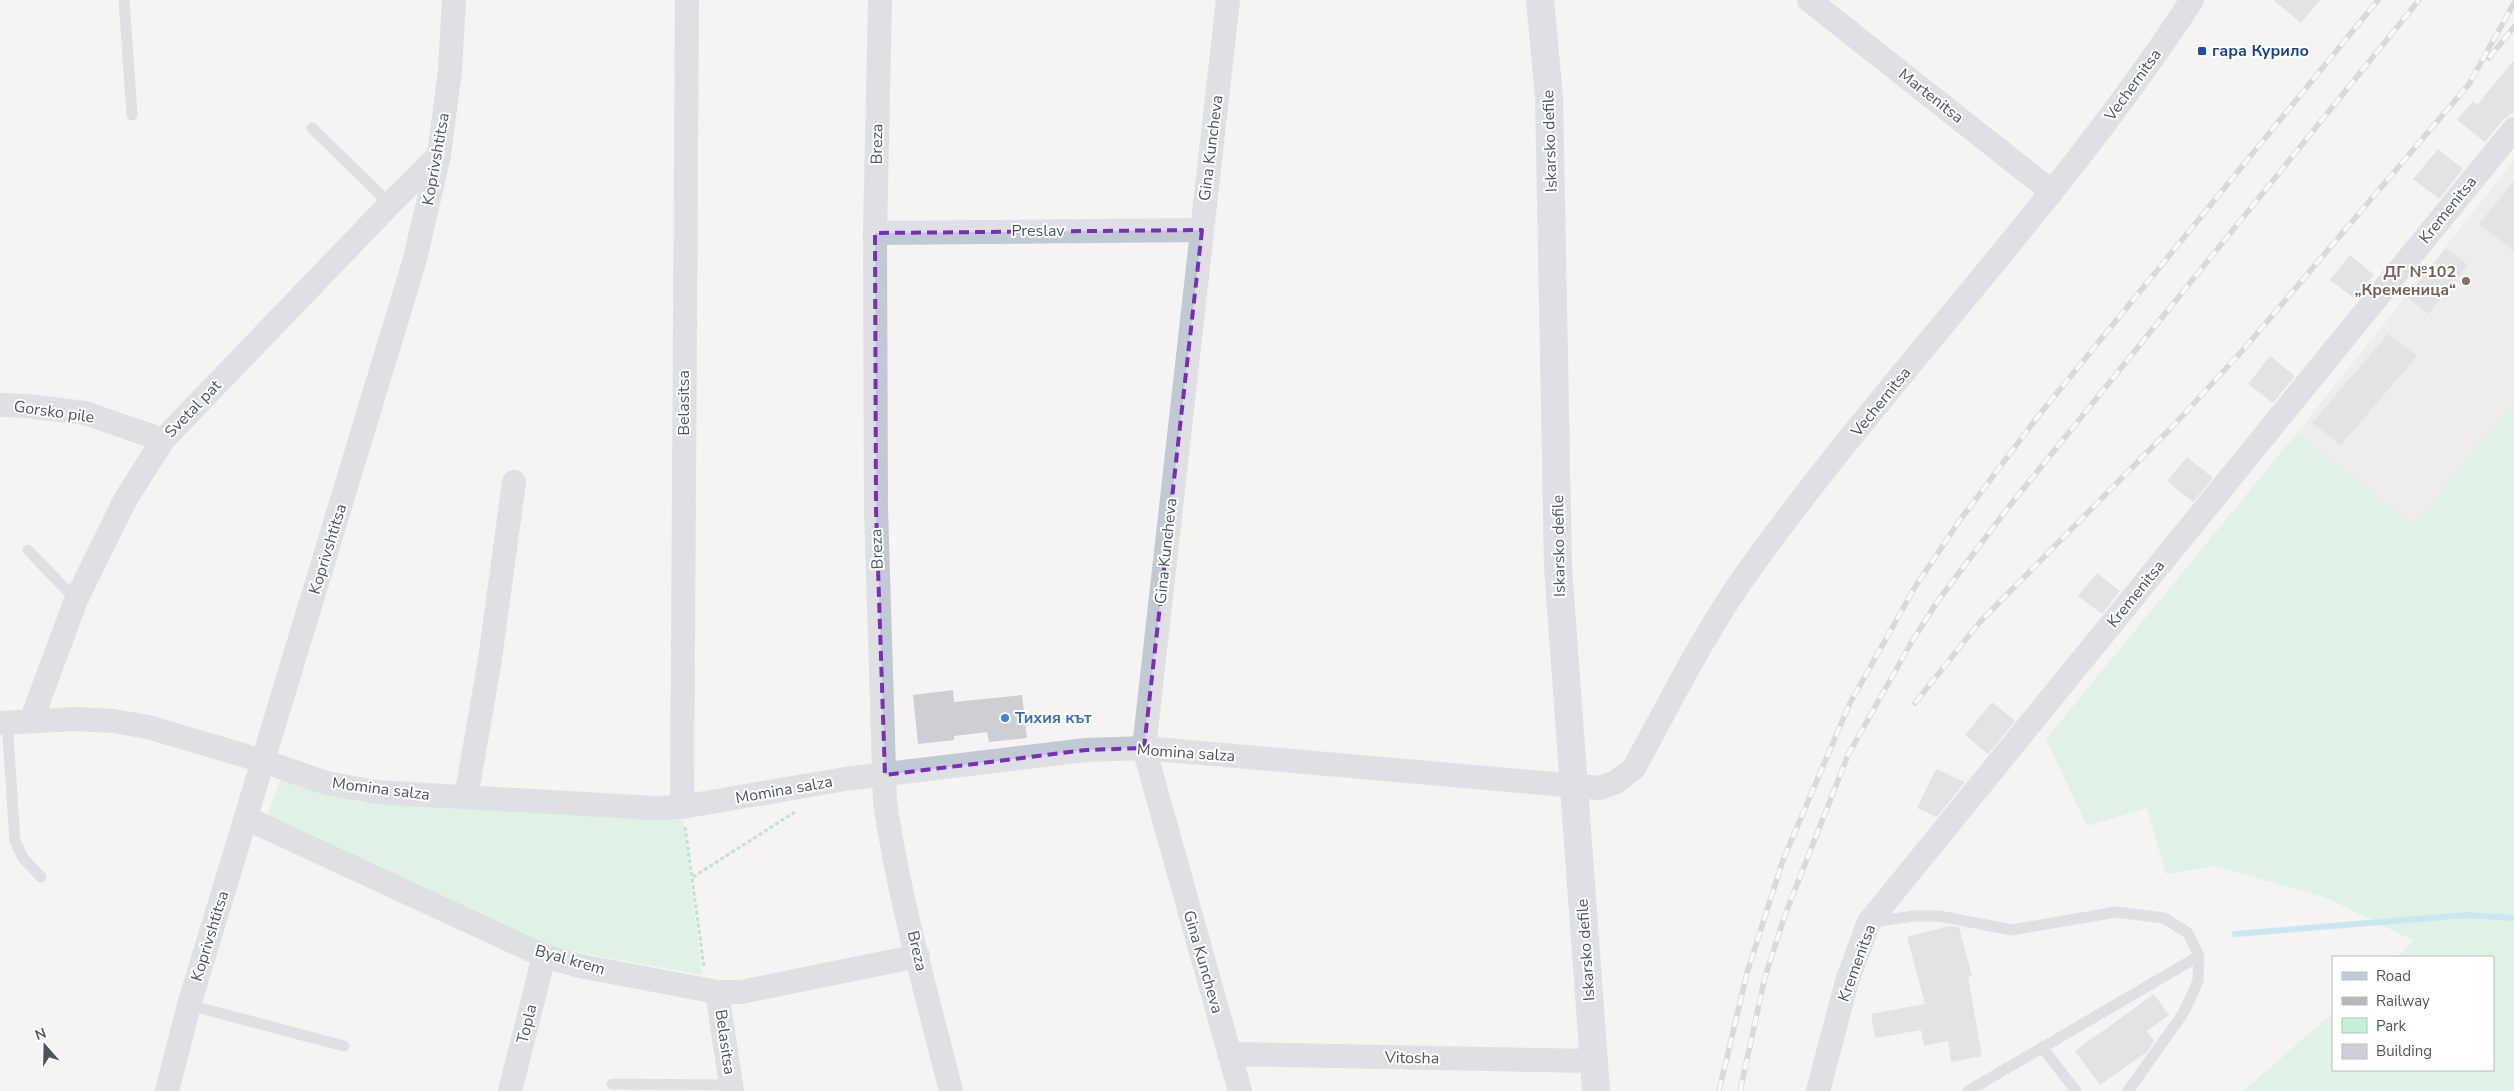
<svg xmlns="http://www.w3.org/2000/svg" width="2514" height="1091" viewBox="0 0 2514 1091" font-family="'Nunito Sans',sans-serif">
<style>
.education{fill:#e6e4e5}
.green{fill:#c3f1d5}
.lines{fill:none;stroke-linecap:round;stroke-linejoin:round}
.stream{stroke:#90daee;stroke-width:6}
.building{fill:#cdcfd5}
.path{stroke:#7ad0a6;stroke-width:3;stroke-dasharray:4 2.5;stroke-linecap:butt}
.lane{stroke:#c1cad2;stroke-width:11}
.street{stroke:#c1cad2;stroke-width:24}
.secondary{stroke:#c1cbd6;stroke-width:28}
.rail-casing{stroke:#b5b8bd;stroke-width:5.5}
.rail{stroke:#fff;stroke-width:4;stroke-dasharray:11;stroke-linecap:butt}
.marked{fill:none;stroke:#7b2cbf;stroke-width:4;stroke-dasharray:10 6;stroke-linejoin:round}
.transit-dot{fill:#1a4fb4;stroke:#fff;stroke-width:2}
.education-dot{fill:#8d6e63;stroke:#fff;stroke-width:2}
.shop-dot{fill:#3f7fe0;stroke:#fff;stroke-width:2}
.labels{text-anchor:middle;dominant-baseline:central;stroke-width:4;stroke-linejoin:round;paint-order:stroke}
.transit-label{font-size:16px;font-weight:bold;fill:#164399;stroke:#fff;text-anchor:start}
.street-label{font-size:16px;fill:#4a5661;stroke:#fff}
.education-label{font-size:16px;font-weight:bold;fill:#785e54;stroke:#fff;text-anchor:end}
.shop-label{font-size:16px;font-weight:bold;fill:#366cbe;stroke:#fff;text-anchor:start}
</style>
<rect width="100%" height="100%" fill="#f5f3f3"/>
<path class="education" d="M 2514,161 L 2514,401 L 2414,525 L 2297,433 Z"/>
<path class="green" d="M 2514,401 L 2514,1091 L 2243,1091 L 2333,1013 L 2333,1070 L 2493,1070 L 2493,957 L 2397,957 L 2414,941 L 2325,897 L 2214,866 L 2166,874 L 2147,808 L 2087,826 L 2046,739 L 2297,433 L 2414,525 Z
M 281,778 L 358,802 L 683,820 L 702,975 L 549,947 L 266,819 Z"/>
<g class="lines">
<path class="stream" d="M 2235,934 L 2467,915 L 2514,918"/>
</g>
<path class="building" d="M 2273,0 L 2320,0 L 2301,23 Z
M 2514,60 L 2514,112 L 2503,120 L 2485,142 L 2457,120 L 2473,101 L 2477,105 Z
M 2438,149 L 2463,169 L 2439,199 L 2413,179 Z
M 2514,181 L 2514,251 L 2479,224 Z
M 2446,248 L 2468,265 L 2428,314 L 2407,297 Z
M 2350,255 L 2374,275 L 2354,298 L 2330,280 Z
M 2388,334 L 2417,356 L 2341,445 L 2312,423 Z
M 2270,356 L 2295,376 L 2273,403 L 2248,384 Z
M 2187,457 L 2213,478 L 2193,502 L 2167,481 Z
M 2097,573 L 2120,591 L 2102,614 L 2078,596 Z
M 953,690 L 954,702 L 1022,695 L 1027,738 L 989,742 L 987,732 L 954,736 L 954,740 L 918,744 L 913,695 Z
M 1992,702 L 2015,721 L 1988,754 L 1965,735 Z
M 1936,769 L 1965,782 L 1937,817 L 1917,808 Z
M 1950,926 L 1959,927 L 1972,976 L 1968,977 L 1982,1056 L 1951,1062 L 1948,1041 L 1924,1046 L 1921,1030 L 1875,1038 L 1871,1014 L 1925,1004 L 1907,937 Z
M 2154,994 L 2169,1015 L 2147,1031 L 2154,1041 L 2147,1052 L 2100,1085 L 2075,1051 Z"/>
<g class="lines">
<path class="path" d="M 685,827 L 704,967
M 693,877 L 795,812"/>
<path class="lane" d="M 124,0 L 132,115
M 312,128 L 390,204
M 28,550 L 76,600
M 7,722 L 15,841 L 23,858 L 41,877
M 1872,922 L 1914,916 L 1939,916 L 2012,930 L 2116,912 L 2164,918 L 2188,933 L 2199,956 L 2198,981 L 2184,1012 L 2128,1091
M 189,1005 L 344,1046
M 2042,1047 L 2076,1091
M 612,1084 L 731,1085
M 1968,1091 L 2199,956"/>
<path class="street" d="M 880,0 L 875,233 L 876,509 L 885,802 C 899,899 927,995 951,1091
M 1228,0 L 1144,748 L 1240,1091
M 1809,0 L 2052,192
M 875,233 L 1202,230
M 0,405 L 27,406 L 85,413 L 163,440
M 31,721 L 76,600 L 125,500 L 163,440 L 390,204 L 439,155
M 0,723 L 75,719 L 113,721 L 148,727 L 263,761 L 326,783 L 376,792 L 654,808 L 682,807 L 845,779 L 1086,750 L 1144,748 L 1600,788 L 1616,782 L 1634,768 C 1671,700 1706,629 1752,566 C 1892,372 2061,201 2192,0
M 466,798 L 490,659 L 514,482
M 682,807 L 687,0
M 246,818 L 544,956 L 580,966 L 717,992 L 741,992 L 918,956
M 717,992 L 732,1091
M 1229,1054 L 1594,1061
M 167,1091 L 189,1005 L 415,259 L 439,155 L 450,70 L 454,0
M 510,1091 L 544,956
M 1818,1091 L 1847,981 L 1869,922 L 2514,129"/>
<path class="secondary" d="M 1540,0 L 1549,97 L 1558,567 L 1596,1091"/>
<g class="rail-casing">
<path id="rail" d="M 2489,58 L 2514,27
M 1915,703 L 1979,623 L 2173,426 L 2242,351 L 2469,84 L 2514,3
M 1719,1091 L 1747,973 L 1783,860 L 1850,703 L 1915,587 L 1960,520 L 2039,415 L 2378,0
M 1740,1091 L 1765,977 L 1785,915 L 1848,755 L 1911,643 L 1937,602 L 2007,509 L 2419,0"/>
</g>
<use href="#rail" class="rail"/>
</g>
<path d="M0 0H2514V1091H0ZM 1202,230 L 1144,748 L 1086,750 L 885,775 L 876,509 L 875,233 Z" fill="#f5f3f3" fill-opacity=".55" fill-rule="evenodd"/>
<path class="marked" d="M 1202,230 L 1144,748 L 1086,750 L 885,775 L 876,509 L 875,233 Z"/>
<rect class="transit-dot" x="2197" y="46" width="10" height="10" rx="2.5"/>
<circle class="education-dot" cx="2466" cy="281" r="5"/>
<circle class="shop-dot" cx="1005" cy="718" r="5"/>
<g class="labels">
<g class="transit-label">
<text x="2212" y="51">гара Курило</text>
</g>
<g class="street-label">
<text transform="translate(2133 85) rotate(-54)">Vechernitsa</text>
<text transform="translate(1931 96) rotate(38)">Martenitsa</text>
<text transform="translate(1550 141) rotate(-92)">Iskarsko defile</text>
<text transform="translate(877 144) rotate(-89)">Breza</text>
<text transform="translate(1211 148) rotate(-83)">Gina Kuncheva</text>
<text transform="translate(436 159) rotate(-80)">Koprivshtitsa</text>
<text transform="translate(2448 210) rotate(-51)">Kremenitsa</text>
<text x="1038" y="231">Preslav</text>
<text transform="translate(1881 402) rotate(-51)">Vechernitsa</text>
<text transform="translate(684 403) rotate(-90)">Belasitsa</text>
<text transform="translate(193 409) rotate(-46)">Svetal pat</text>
<text transform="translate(54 412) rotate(8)">Gorsko pile</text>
<text transform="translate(1559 546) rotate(-91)">Iskarsko defile</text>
<text transform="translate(328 549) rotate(-73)">Koprivshtitsa</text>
<text transform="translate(877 549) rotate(-92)">Breza</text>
<text transform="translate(1166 551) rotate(-84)">Gina Kuncheva</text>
<text transform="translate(2136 594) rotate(-51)">Kremenitsa</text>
<text transform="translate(1186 753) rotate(4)">Momina salza</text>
<text transform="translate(381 789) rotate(7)">Momina salza</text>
<text transform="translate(784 790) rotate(-10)">Momina salza</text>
<text transform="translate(210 936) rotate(-73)">Koprivshtitsa</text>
<text transform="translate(1586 950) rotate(-94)">Iskarsko defile</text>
<text transform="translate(917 951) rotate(77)">Breza</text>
<text transform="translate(570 960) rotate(16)">Byal krem</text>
<text transform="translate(1203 962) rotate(74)">Gina Kuncheva</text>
<text transform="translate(1857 963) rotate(-70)">Kremenitsa</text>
<text transform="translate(527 1024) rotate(-76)">Topla</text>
<text transform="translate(725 1042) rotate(82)">Belasitsa</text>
<text transform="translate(1412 1058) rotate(1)">Vitosha</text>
</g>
<g class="education-label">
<text x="2456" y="272">ДГ №102<tspan x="2456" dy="18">„Кременица“</tspan></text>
</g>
<g class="shop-label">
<text x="1015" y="718">Тихия кът</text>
</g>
</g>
<rect x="2332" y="956" width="162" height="115" fill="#ffffff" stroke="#b7bbc0"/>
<rect x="2342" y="972" width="25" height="8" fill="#c1cbd6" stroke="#b7bbc0"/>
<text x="2376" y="981" font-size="15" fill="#4a5661">Road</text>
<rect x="2342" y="997" width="25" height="8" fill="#b5b8bd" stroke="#b7bbc0"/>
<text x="2376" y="1006" font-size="15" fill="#4a5661">Railway</text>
<rect x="2342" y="1018" width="25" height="15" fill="#c3f1d5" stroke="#b7bbc0"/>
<text x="2376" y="1031" font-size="15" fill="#4a5661">Park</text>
<rect x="2342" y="1044" width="25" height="15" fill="#cdcfd5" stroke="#b7bbc0"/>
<text x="2376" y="1056" font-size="15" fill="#4a5661">Building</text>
<g transform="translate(45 1046) rotate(340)" stroke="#ffffff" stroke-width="4" paint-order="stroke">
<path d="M0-4L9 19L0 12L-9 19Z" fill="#4a5661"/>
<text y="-8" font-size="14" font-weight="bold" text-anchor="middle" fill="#4a5661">N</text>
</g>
</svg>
